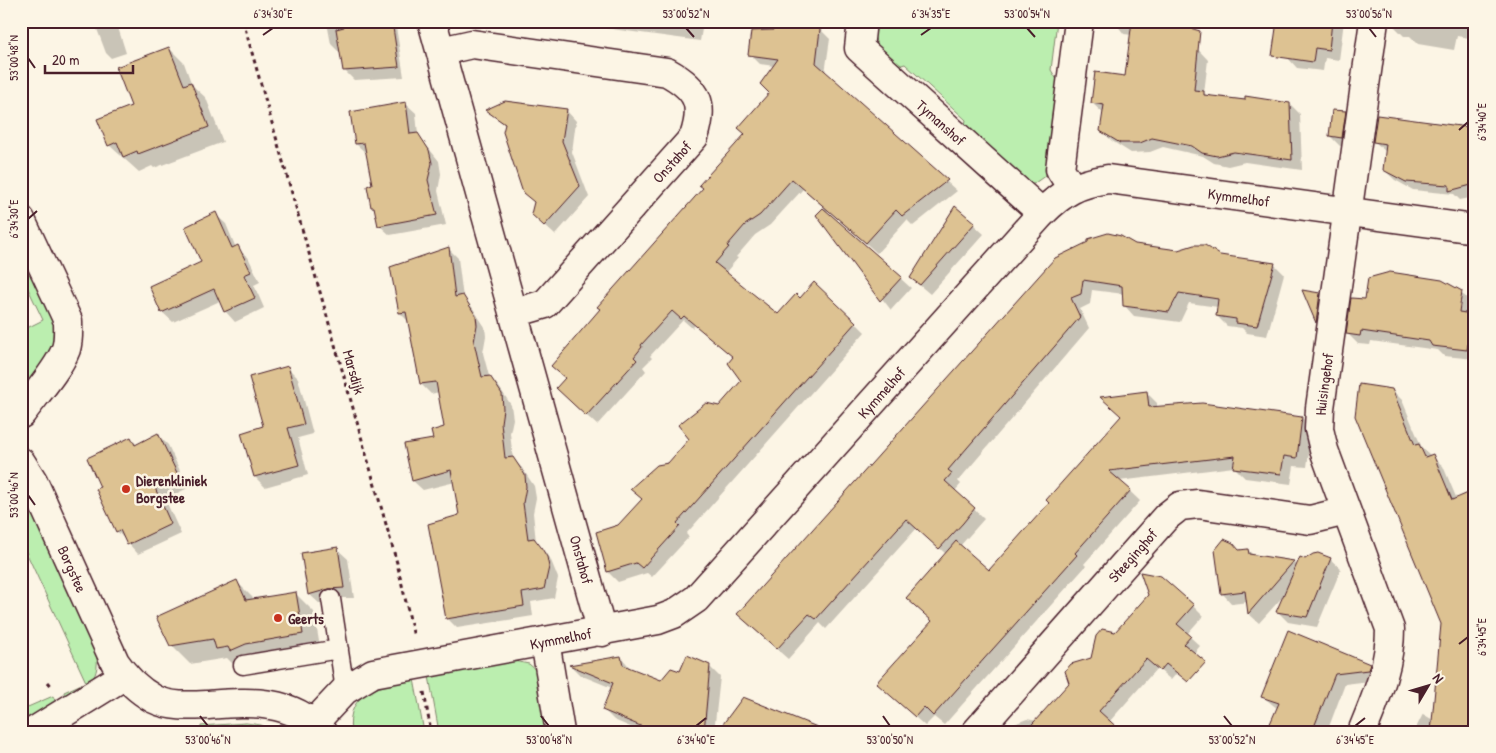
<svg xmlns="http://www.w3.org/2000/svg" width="1496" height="753" viewBox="0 0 1496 753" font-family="'Patrick Hand',sans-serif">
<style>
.green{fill:#bbeeaf;stroke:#82866d}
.shadow{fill:#0003}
.building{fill:#ddc292;stroke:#4a1f2b}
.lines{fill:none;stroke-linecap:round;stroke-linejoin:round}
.lane-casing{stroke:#4a1f2b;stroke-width:21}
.street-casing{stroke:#4a1f2b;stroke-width:31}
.path{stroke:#4a1f2b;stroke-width:3;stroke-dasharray:4 4;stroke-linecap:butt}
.lane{stroke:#fcf5e5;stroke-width:18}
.street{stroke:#fcf5e5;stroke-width:28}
.ticks{fill:none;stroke:#4a1f2b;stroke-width:2}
.poi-dot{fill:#c8321e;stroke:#fcf5e5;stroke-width:2}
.labels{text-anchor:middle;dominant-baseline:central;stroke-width:5;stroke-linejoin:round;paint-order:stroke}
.street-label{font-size:15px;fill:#4a1f2b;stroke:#fcf5e5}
.poi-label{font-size:15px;font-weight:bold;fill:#4a1f2b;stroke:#fcf5e5;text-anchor:start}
.neatline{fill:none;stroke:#4a1f2b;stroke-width:2}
.ticks-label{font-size:12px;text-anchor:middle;fill:#4a1f2b}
</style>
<rect width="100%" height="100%" fill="#fcf5e5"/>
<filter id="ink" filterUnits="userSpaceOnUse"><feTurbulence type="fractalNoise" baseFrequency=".02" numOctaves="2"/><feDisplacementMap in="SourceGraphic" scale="10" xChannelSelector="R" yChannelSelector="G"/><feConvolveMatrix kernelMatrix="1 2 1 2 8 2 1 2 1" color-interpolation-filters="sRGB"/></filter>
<g filter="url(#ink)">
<path class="green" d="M 872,21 L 1057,21 L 1051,70 L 1059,83 L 1049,173 L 1032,185 L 1024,186 L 964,129 L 966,120 L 905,64 L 895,67 C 880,53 873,43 872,21 Z
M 21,251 L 54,324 L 52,349 L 21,394 L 21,350 L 25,348 L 21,340 L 21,331 L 43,320 L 21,274 Z
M 21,489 L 96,649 C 101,680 90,684 65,699 L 64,692 L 86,682 L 21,541 Z
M 514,661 L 529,664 L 537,671 L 549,732 L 439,732 L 429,676 Z
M 414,679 L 424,732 L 351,732 C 345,690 384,685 414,679 Z
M 53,696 L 57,705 L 21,724 L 21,710 Z
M 246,723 L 261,725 L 276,732 L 201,732 L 201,726 Z"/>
<path class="shadow" d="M 94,21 L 116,21 L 126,53 L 111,58 L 106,53 Z
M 320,21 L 398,21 L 396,27 L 404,77 L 354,80 L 344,70 L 341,54 L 331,44 L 328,28 Z
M 553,21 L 717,21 L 716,25 L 703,23 L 700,41 Z
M 1114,21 L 1171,21 L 1208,60 L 1204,93 L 1207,96 L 1290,104 L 1300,114 L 1302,170 L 1245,162 L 1228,166 L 1214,163 L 1203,156 L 1163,147 L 1150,152 L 1131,153 L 1112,141 L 1102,131 L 1104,114 L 1092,103 L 1126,77 L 1132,35 L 1124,34 Z
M 1292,21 L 1344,21 L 1339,60 L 1325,58 L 1323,71 L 1297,68 L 1287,57 Z
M 1394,21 L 1475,21 L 1475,39 L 1457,36 L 1454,50 L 1418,44 L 1410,36 L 1404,36 L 1394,26 Z
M 820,29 L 830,39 L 825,73 L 957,191 L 913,226 L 907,220 L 877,253 L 828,210 L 827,212 L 911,288 L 891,310 L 817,215 L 825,208 L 803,189 L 770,225 L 755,235 L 736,257 L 738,258 L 725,273 L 778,316 L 800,300 L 855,322 L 865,332 L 686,534 L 689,537 L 652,577 L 647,573 L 618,582 L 608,572 L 619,526 L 643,500 L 668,465 L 743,381 L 734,358 L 695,325 L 692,328 L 683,320 L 650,356 L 652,358 L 643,367 L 646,371 L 597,425 L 567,398 L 566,378 L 704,188 L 747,135 L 770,93 L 774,66 L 760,64 L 750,54 Z
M 169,48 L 184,63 L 192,85 L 206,98 L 223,142 L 154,168 L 152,166 L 139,172 L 109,145 Z
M 405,103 L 416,113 L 418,135 L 439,161 L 441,174 L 438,191 L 446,225 L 390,235 L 379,225 L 377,211 L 372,207 L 374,184 L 367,154 L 356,144 Z
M 487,110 L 566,110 L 576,121 L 572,152 L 589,197 L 555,235 L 543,224 L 535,203 L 524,192 L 506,126 Z
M 1345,113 L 1355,123 L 1352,147 L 1340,146 L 1330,136 Z
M 1475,129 L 1475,197 L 1460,200 L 1454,194 L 1413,190 L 1395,180 L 1384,170 L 1386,152 L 1374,141 Z
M 955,208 L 984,234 L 930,294 L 911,278 Z
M 215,214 L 226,224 L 236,248 L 248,257 L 260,282 L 254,285 L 264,308 L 235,322 L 225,311 L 220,301 L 173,322 L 162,312 L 203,263 Z
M 1135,245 L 1274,264 L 1284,274 L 1267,336 L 1247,333 L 1242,328 L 1227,326 L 1217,316 L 1218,307 L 1189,303 L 1180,322 L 1134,316 L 1124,305 L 1124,294 L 1092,290 L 1090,304 L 1080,309 L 1089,328 L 958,481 L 961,484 L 955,491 L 984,519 L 960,546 L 989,572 L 1147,393 L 1157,403 L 1157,408 L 1202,404 L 1302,418 L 1312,429 L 1307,467 L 1294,466 L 1291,484 L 1245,478 L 1234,467 L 1119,481 L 1140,501 L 1084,564 L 1086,566 L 944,725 L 934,717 L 925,726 L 888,693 L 933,621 L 946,554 L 917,528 L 826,629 L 820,623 L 788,659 L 748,624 L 1055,259 Z
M 448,248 L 458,258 L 463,298 L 472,307 L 485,327 L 486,336 L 483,353 L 489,376 L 499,387 L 511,405 L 513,419 L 510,433 L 513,459 L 522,468 L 534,486 L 536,498 L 533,513 L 536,542 L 550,558 L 558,578 L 554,598 L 531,602 L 533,616 L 457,628 L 447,618 L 461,516 L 455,482 L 423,490 L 413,481 L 434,440 L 445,428 L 439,392 L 431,394 L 421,384 L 409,322 L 400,313 Z
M 1390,273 L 1422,277 L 1452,286 L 1472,302 L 1470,315 L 1475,318 L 1475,359 L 1444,356 L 1438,350 L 1371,341 L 1370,345 L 1358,344 L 1347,333 L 1366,301 Z
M 1304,292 L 1320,294 L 1330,305 L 1326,332 L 1317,322 Z
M 287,367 L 298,378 L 313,434 L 298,438 L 308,475 L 265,487 L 255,477 L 265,427 Z
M 1392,390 L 1402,400 L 1422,448 L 1443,466 L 1466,521 L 1405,533 Z
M 158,435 L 168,445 L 188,488 L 165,499 L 181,534 L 138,554 L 117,531 L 102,488 L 131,439 L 137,445 Z
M 337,549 L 348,559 L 354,598 L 340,598 L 320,604 L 309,594 Z
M 1248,550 L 1254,556 L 1293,562 L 1298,567 L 1305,561 L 1330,559 L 1341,569 L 1317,627 L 1288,622 L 1278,612 L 1286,593 L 1259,623 L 1249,614 L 1248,602 L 1232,604 L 1222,593 L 1240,551 Z
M 237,582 L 255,600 L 295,593 L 314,612 L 321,653 L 236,667 L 227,658 L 190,664 L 171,645 Z
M 1475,583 L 1475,732 L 1414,732 L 1423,714 L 1433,720 Z
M 1193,606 L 1203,616 L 1187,634 L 1200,646 L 1171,680 L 1157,668 L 1109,722 L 1119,732 L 1015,732 L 1009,726 L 1027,719 L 1037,721 L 1115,633 Z
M 1289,632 L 1369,665 L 1380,675 L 1378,680 L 1345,684 L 1327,732 L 1268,732 L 1278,709 L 1262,696 Z
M 621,657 L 632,670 L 661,682 L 680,673 L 709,666 L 720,677 L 714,732 L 642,732 L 614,720 L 604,710 L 612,688 L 580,675 L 571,666 Z"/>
<path class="building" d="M 343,21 L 392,21 L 399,67 L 343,71 L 336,29 L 344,27 Z
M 775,21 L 821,21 L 816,63 L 948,180 L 902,216 L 896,210 L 866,243 L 792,179 L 760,215 L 745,225 L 727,246 L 729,247 L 715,263 L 778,314 L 796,294 L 800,298 L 814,282 L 856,322 L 677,523 L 680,526 L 642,568 L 636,563 L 607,572 L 596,532 L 618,525 L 642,499 L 630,489 L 657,465 L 668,463 L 689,439 L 678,425 L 706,403 L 719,406 L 741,381 L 728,363 L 733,357 L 684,316 L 681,319 L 672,311 L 641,345 L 642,347 L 634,357 L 637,360 L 586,416 L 556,388 L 565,378 L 551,366 L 600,309 L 597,307 L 703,188 L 699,185 L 745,134 L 738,128 L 769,93 L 760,84 L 778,59 L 748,55 L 751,31 L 773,30 Z
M 1132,21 L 1167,21 L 1200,31 L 1194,90 L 1204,91 L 1204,95 L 1245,100 L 1245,96 L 1290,103 L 1292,160 L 1234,152 L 1217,156 L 1202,153 L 1192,146 L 1152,138 L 1140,143 L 1120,143 L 1100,131 L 1104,105 L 1091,103 L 1095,72 L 1125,76 Z
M 1277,21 L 1332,21 L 1329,50 L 1315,48 L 1313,62 L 1272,56 Z
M 169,47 L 184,85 L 191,82 L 209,127 L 138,154 L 137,151 L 123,157 L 117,142 L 108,146 L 97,119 L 131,106 L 116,67 Z
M 505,101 L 567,109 L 562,141 L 580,186 L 544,226 L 531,214 L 534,202 L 523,193 L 503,132 L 505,124 L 485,110 Z
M 406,102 L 410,134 L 418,133 L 429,150 L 432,163 L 428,180 L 437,215 L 378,226 L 374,207 L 371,207 L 367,186 L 372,184 L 364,143 L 355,144 L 350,112 Z
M 1332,110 L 1346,111 L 1342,138 L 1329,136 Z
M 1377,115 L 1475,128 L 1475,184 L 1449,191 L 1449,185 L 1406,182 L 1383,170 L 1386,144 L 1373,142 Z
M 955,206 L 975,223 L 920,285 L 910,278 Z
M 823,208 L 902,277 L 880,301 L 816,215 Z
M 216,212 L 232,248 L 238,245 L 251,272 L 244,275 L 255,298 L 224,312 L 214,289 L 161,313 L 149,286 L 201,262 L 185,227 Z
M 1108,233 L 1121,236 L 1135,244 L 1178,250 L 1194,245 L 1205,245 L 1220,255 L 1275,263 L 1257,326 L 1236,323 L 1236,319 L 1216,316 L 1218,299 L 1179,293 L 1169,312 L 1123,306 L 1122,286 L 1083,280 L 1081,294 L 1071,298 L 1080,317 L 948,470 L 952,473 L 945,481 L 975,508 L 963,523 L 939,549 L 906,519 L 816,619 L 809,614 L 777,649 L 737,614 L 1055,258 L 1088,242 L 1088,239 Z
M 449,247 L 455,297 L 463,295 L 476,316 L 477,325 L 474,342 L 482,377 L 490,376 L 502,394 L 503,409 L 501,423 L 505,458 L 513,457 L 525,475 L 526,487 L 523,503 L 528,539 L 534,538 L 541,547 L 547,557 L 549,567 L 544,589 L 522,593 L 524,606 L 446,619 L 428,524 L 459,515 L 451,470 L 412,481 L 404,444 L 433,439 L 431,431 L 444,427 L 436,382 L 420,384 L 406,312 L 399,313 L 390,267 Z
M 1390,272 L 1442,280 L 1462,291 L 1459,312 L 1472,314 L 1467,350 L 1432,346 L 1429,341 L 1361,331 L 1360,336 L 1346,334 L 1351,298 L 1365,299 L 1368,278 Z
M 1302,290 L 1320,293 L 1316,323 Z
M 288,366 L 304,424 L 288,428 L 299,465 L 254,477 L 241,433 L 263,426 L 249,377 Z
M 1359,384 L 1392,389 L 1415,445 L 1419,444 L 1425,457 L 1433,454 L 1452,500 L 1475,490 L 1475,717 L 1467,732 L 1431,732 L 1441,624 L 1355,416 Z
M 1147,391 L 1149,407 L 1202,403 L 1302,417 L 1297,458 L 1284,456 L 1281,474 L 1233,468 L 1235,456 L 1109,471 L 1131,490 L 1075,553 L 1077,555 L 933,716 L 924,707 L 915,717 L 876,683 L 932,621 L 906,598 L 956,541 L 989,570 L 1049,503 L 1046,500 L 1121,416 L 1100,397 Z
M 158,433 L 179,477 L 155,488 L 171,524 L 127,545 L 120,530 L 116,532 L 96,489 L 100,487 L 87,458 L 131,437 L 135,445 Z
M 1224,539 L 1233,543 L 1239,550 L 1248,549 L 1249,554 L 1294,561 L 1248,614 L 1245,591 L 1221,594 L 1215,550 Z
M 338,547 L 344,588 L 329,589 L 308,595 L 301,553 Z
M 1318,553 L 1331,558 L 1307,617 L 1276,612 L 1300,557 L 1305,559 L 1313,554 Z
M 1140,572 L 1161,576 L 1194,605 L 1177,624 L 1191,636 L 1184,644 L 1206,662 L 1188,682 L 1166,664 L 1160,671 L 1146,659 L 1099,711 L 1122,732 L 1025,732 L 1069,683 L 1065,671 L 1071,664 L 1091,658 L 1096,636 L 1102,629 L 1115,632 L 1148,595 Z
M 237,580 L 246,600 L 296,592 L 303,634 L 246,644 L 230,651 L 228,647 L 216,649 L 213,639 L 170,646 L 156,617 Z
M 1288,630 L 1370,664 L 1368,670 L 1335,674 L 1312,732 L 1283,732 L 1269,726 L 1279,703 L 1261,697 Z
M 687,655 L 710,665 L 704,732 L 655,732 L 602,710 L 613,683 L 569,665 L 621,656 L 623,665 L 661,680 L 671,668 L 680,671 Z
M 743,697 L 827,731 L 827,732 L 717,732 Z"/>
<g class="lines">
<g class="lane-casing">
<path id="lane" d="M 331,599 L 345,690
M 243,665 L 339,649"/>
</g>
<g class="street-casing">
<g id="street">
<path id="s1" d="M 432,21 L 602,632"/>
<path id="s2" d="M 862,21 L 859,48 L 1042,213"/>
<path d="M 441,51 L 472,44 L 667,72 C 698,89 705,104 694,137 L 545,304 L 514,313"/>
<path d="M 1072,188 L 1060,169 L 1079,21"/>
<path d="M 21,220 L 68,321 C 68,331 69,339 66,349 C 58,370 35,395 21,414"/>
<path id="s3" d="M 21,462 L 33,481 L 115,662 C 125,677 138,690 154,699 C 170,707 189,706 207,705 C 249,702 290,698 322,732"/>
<path d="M 545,641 L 560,732"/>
<path id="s4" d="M 314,723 L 345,690 L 373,673 L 658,620 L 674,614 L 696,599 L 1042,213 C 1064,191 1077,184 1108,179 L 1475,229"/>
<path d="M 33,732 L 125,675"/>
<path id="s5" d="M 976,732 L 1166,517 L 1180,506 L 1198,504 L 1310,520 L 1346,511"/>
<path id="s6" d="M 1362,732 C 1376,697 1390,667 1390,629 L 1324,450 L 1319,429 L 1320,408 L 1374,21"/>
</g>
</g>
<path class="path" d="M 243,21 L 397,563 L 414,637
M 48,682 L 53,688
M 424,692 L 431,732"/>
<use href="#lane" class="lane"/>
<use href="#street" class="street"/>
</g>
</g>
<path class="ticks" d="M 686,28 L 694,37M 1027,28 L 1035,37M 1369,28 L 1376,37M 263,35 L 273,28M 921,35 L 931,28M 28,58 L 35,68M 1459,130 L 1468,122M 28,219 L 37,211M 28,495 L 35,505M 1459,644 L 1468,637M 200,716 L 208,726M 541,716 L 549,726M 883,716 L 890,726M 1224,716 L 1232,726M 696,726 L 706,718M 1355,726 L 1365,718"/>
<g class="poi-dot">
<circle cx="126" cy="489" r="5"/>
<circle cx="278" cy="618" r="5"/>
</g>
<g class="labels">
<g class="street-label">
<text stroke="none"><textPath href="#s2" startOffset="138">Tymanshof</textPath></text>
<text transform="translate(672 162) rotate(-48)">Onstahof</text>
<text stroke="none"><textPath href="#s4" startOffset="1138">Kymmelhof</textPath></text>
<text transform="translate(354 372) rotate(74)">Marsdijk</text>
<text stroke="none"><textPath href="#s6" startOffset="365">Huisingehof</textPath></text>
<text stroke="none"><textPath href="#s4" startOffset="689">Kymmelhof</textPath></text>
<text stroke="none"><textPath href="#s5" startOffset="236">Steeginghof</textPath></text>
<text stroke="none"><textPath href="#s1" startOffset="559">Onstahof</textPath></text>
<text stroke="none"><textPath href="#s3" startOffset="119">Borgstee</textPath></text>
<text stroke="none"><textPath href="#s4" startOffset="269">Kymmelhof</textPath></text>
</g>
<g class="poi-label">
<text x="136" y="480">Dierenkliniek<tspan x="136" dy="17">Borgstee</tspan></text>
<text x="288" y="618">Geerts</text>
</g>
</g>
<rect width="1496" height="753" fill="none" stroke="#fcf5e5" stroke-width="55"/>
<g transform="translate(1428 686) rotate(52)" stroke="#fcf5e5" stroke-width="4" paint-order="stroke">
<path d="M0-4L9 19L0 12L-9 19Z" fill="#4a1f2b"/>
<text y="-8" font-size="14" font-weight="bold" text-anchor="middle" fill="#4a1f2b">N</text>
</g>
<path d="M45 65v8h88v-8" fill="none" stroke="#4a1f2b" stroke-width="2.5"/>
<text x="52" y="65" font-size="15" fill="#4a1f2b" stroke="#fcf5e5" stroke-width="4" paint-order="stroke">20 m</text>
<rect x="28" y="28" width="1440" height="698" class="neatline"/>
<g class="ticks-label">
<text x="273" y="18">6°34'30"E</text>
<text x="686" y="18">53°00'52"N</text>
<text x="931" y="18">6°34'35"E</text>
<text x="1027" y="18">53°00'54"N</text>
<text x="1369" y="18">53°00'56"N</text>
<text transform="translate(14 58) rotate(-90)" y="4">53°00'48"N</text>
<text transform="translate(1482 122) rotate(-90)" y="4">6°34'40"E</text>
<text transform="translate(14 219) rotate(-90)" y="4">6°34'30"E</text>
<text transform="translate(14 495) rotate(-90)" y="4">53°00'46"N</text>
<text transform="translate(1482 637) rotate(-90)" y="4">6°34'45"E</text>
<text x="208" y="744">53°00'46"N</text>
<text x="549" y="744">53°00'48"N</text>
<text x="696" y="744">6°34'40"E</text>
<text x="890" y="744">53°00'50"N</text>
<text x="1232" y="744">53°00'52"N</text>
<text x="1355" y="744">6°34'45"E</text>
</g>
</svg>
